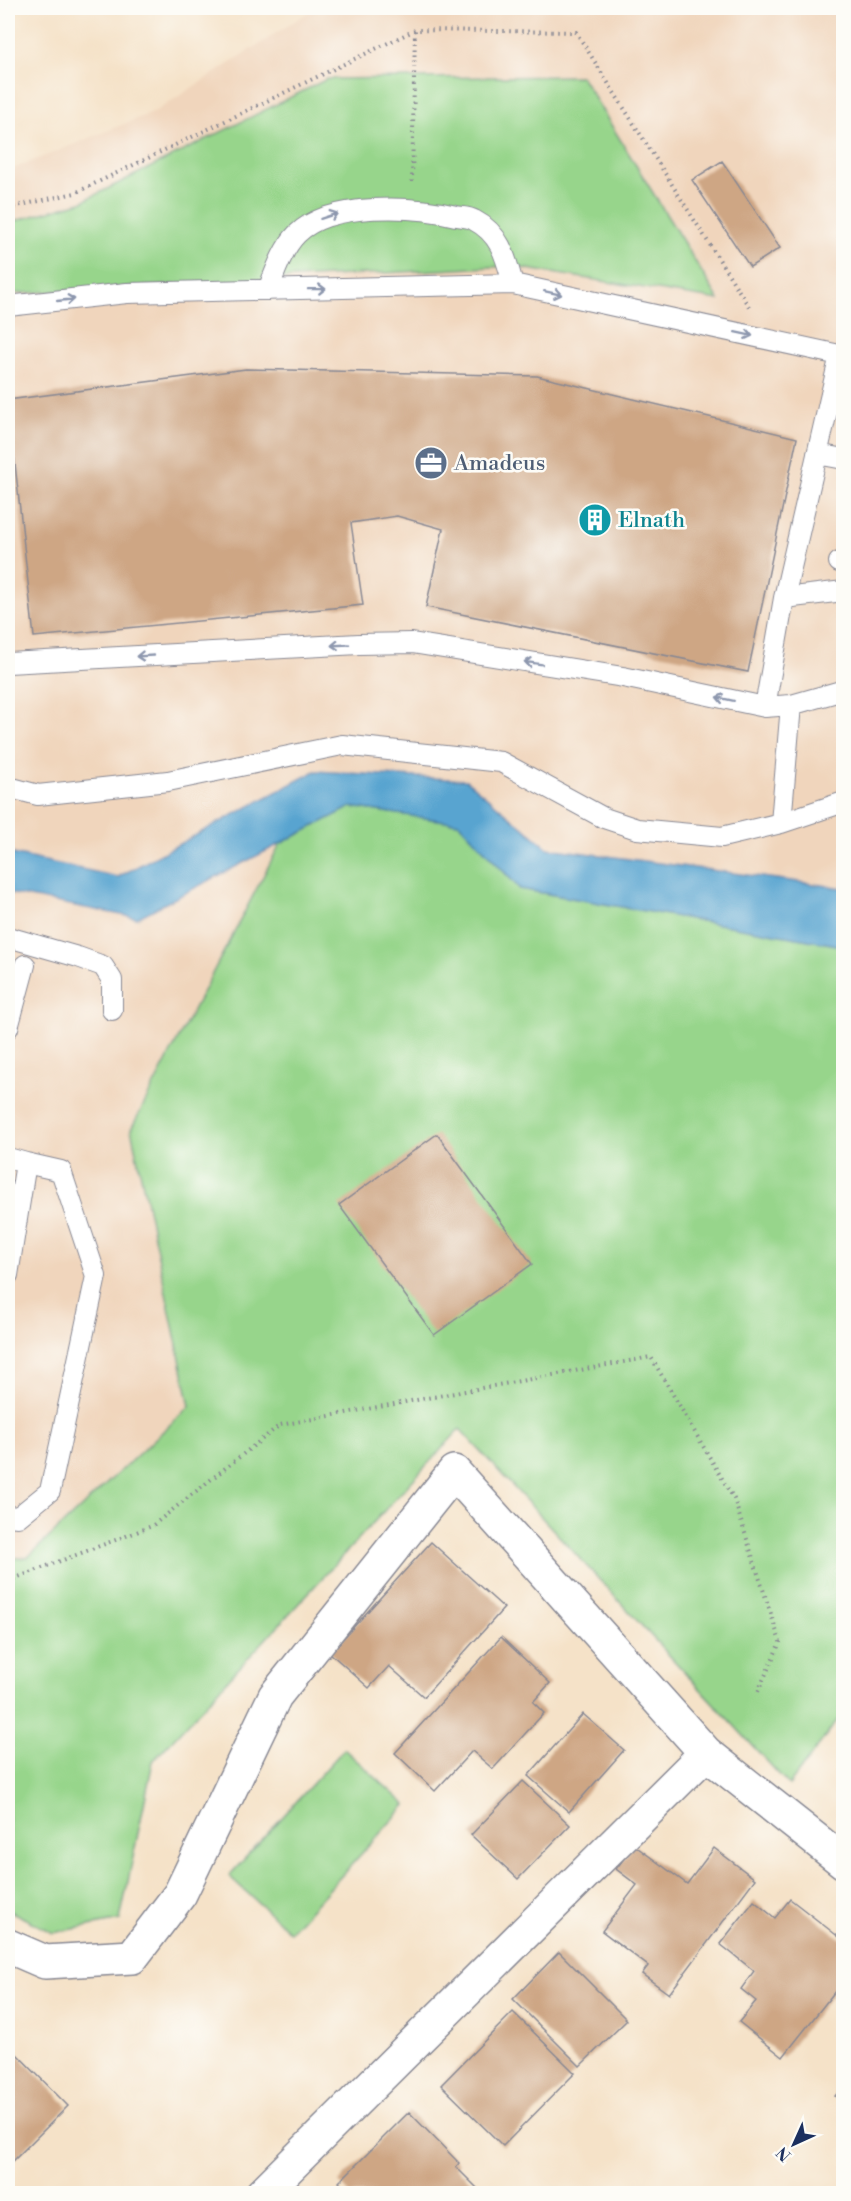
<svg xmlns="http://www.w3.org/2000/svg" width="851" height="2201" viewBox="0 0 851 2201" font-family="'Libre Bodoni',serif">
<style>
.built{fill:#f0d5bc}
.green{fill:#97d58b;stroke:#598274;stroke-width:1.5}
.water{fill:#58a4d0;stroke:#3a6a97;stroke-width:1.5}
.building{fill:#cea684}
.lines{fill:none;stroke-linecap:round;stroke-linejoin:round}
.lane-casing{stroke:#888893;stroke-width:22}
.street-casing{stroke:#888893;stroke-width:36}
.path{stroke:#888893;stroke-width:4;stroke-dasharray:1.5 4.5;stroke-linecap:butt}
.lane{stroke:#fff;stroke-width:20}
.street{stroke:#fff;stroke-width:33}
.oneway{stroke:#8d97ae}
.labels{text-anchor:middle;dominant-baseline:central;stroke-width:5;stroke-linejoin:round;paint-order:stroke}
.service-label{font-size:22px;fill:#4e5e75;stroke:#fdfcf7;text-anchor:start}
.culture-label{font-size:22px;fill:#0d838f;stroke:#fdfcf7;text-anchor:start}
</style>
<rect width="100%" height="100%" fill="#fdfcf7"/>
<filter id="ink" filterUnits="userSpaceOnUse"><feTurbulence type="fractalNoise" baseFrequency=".0167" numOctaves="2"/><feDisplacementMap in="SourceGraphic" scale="12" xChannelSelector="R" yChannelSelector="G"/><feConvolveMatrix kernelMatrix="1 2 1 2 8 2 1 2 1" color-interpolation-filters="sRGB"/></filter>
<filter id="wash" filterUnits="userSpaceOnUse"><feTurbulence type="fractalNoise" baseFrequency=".008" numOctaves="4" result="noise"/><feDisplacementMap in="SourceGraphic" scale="24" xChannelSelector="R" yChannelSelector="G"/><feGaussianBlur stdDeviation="1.35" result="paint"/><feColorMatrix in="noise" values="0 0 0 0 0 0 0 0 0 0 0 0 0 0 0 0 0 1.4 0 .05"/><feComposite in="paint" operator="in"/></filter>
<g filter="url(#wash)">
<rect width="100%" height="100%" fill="#f5e2c8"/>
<path class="built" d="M 315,8 L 843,8 L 843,888 L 548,848 L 466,780 L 315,771 L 280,844 L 131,1129 L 190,1406 L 28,1557 L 8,1559 L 8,171 L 156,111 Z"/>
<path class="green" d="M 581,76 L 719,300 L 509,266 L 8,294 L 8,223 L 81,202 L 327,79 Z
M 351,807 L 459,823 L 520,889 L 843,946 L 843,1713 L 789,1785 L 460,1429 L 153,1761 L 120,1920 L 53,1933 L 8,1910 L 8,1559 L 28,1557 L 190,1406 L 131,1129 L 280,844 Z
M 344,1749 L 406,1805 L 290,1932 L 229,1876 Z"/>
<path class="water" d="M 315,771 L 466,780 L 548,848 L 843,888 L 843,946 L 520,889 L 459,823 L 351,807 L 137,918 L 8,893 L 8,853 L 118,877 Z"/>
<g id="blocks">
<path class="building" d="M 722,161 L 780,248 L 750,267 L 692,180 Z
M 246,369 L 537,376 L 797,438 L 748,672 L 426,607 L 443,529 L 397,516 L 351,523 L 363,605 L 34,637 L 8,400 Z
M 437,1134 L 532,1264 L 434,1335 L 339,1205 Z
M 431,1542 L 504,1608 L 424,1697 L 389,1666 L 369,1688 L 330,1653 Z
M 501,1637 L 550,1683 L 533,1702 L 544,1713 L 493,1769 L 472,1751 L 435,1791 L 395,1753 Z
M 583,1714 L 624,1750 L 569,1812 L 528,1776 Z
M 523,1781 L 570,1825 L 518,1879 L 471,1835 Z
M 634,1845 L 687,1884 L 714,1848 L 755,1879 L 669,1994 L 642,1974 L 648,1966 L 602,1931 L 637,1885 L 616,1869 Z
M 790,1899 L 844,1941 L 844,1980 L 783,2057 L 739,2022 L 756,2001 L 741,1989 L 754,1971 L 720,1944 L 754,1901 L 775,1918 Z
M 559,1952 L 627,2020 L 580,2066 L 513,1999 Z
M 513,2012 L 575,2073 L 503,2146 L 441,2085 Z
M 8,2045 L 68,2106 L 11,2163 L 8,2159 Z
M 844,2085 L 844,2102 L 835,2096 Z
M 409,2112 L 459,2163 L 456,2167 L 483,2194 L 350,2194 L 339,2182 Z"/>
</g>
</g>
<g filter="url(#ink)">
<use href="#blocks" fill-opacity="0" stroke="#888893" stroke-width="1.5"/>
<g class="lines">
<g class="lane-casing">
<path id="lane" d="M 268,290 C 275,272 283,248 297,234 C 330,201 415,206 456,216 C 462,217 469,217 474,220 C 501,234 506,258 513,284
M 8,306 L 127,293 L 513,284 L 844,356
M 817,454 L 844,459
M 839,562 L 844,562
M 784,598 L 844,591
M 8,663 L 359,644 L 412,643 L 623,677 L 765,707 L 791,705 L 844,690
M 765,707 L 784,598 L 840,355
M 8,787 L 38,795 L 168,781 L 342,745 L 501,762 L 604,818 L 637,829 L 722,837 L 781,823 L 844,802
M 781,823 L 791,705
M 8,937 L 78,957 L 103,966 L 112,980 L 112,1010
M 8,1028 L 25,965
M 8,1158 L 26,1163 L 8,1275
M 8,1516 L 18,1517 L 50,1491 L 96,1276 L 61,1171 L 26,1163"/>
</g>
<g class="street-casing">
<path id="street" d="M 8,1946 L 45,1962 L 132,1957 L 180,1894 L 275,1696 L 454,1472 L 706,1753 L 844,1862
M 262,2194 L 706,1753"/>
</g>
<path class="path" d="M 412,182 L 415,30
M 8,208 L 75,193 L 415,30 L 576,32 L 749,307
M 8,1581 L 152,1526 L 280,1425 L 651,1357 L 734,1499 L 780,1642 L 757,1694"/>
<use href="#lane" class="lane"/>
<use href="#street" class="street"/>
</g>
<defs><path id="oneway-shaft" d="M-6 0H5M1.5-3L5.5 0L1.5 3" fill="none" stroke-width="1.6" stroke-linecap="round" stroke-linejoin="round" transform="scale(1.5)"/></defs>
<g class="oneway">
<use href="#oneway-shaft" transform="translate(329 216) rotate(-18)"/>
<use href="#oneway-shaft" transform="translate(317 289) rotate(-1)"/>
<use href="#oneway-shaft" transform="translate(553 293) rotate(12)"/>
<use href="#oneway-shaft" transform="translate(66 300) rotate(-6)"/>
<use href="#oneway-shaft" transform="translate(744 334) rotate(12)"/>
<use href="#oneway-shaft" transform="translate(340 645) rotate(177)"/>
<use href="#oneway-shaft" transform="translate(145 656) rotate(177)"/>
<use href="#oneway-shaft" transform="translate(533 663) rotate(-171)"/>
<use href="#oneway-shaft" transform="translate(725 699) rotate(-168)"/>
</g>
</g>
<defs>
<g id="office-disc" transform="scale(1.725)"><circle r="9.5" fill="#5c6f8a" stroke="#fdfcf7"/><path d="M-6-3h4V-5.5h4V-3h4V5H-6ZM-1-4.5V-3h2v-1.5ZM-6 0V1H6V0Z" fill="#fff"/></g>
<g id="building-disc" transform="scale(1.725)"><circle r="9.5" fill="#0f9aa8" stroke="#fdfcf7"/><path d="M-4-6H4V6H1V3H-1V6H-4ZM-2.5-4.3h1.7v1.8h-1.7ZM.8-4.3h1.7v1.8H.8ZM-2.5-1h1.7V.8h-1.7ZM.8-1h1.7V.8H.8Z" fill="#fff"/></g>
</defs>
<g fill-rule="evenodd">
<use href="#office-disc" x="431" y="463"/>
<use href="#building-disc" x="595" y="520"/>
</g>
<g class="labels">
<g class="service-label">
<text x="454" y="463">Amadeus</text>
</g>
<g class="culture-label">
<text x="618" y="520">Elnath</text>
</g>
</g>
<rect width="851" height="2201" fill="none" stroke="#fdfcf7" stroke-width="30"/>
<g transform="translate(794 2144) rotate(225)" stroke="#fdfcf7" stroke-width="4.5" paint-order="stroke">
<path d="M0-4.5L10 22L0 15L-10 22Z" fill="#1b2f5e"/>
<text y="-9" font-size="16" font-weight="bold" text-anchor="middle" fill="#1b2f5e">N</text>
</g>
</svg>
